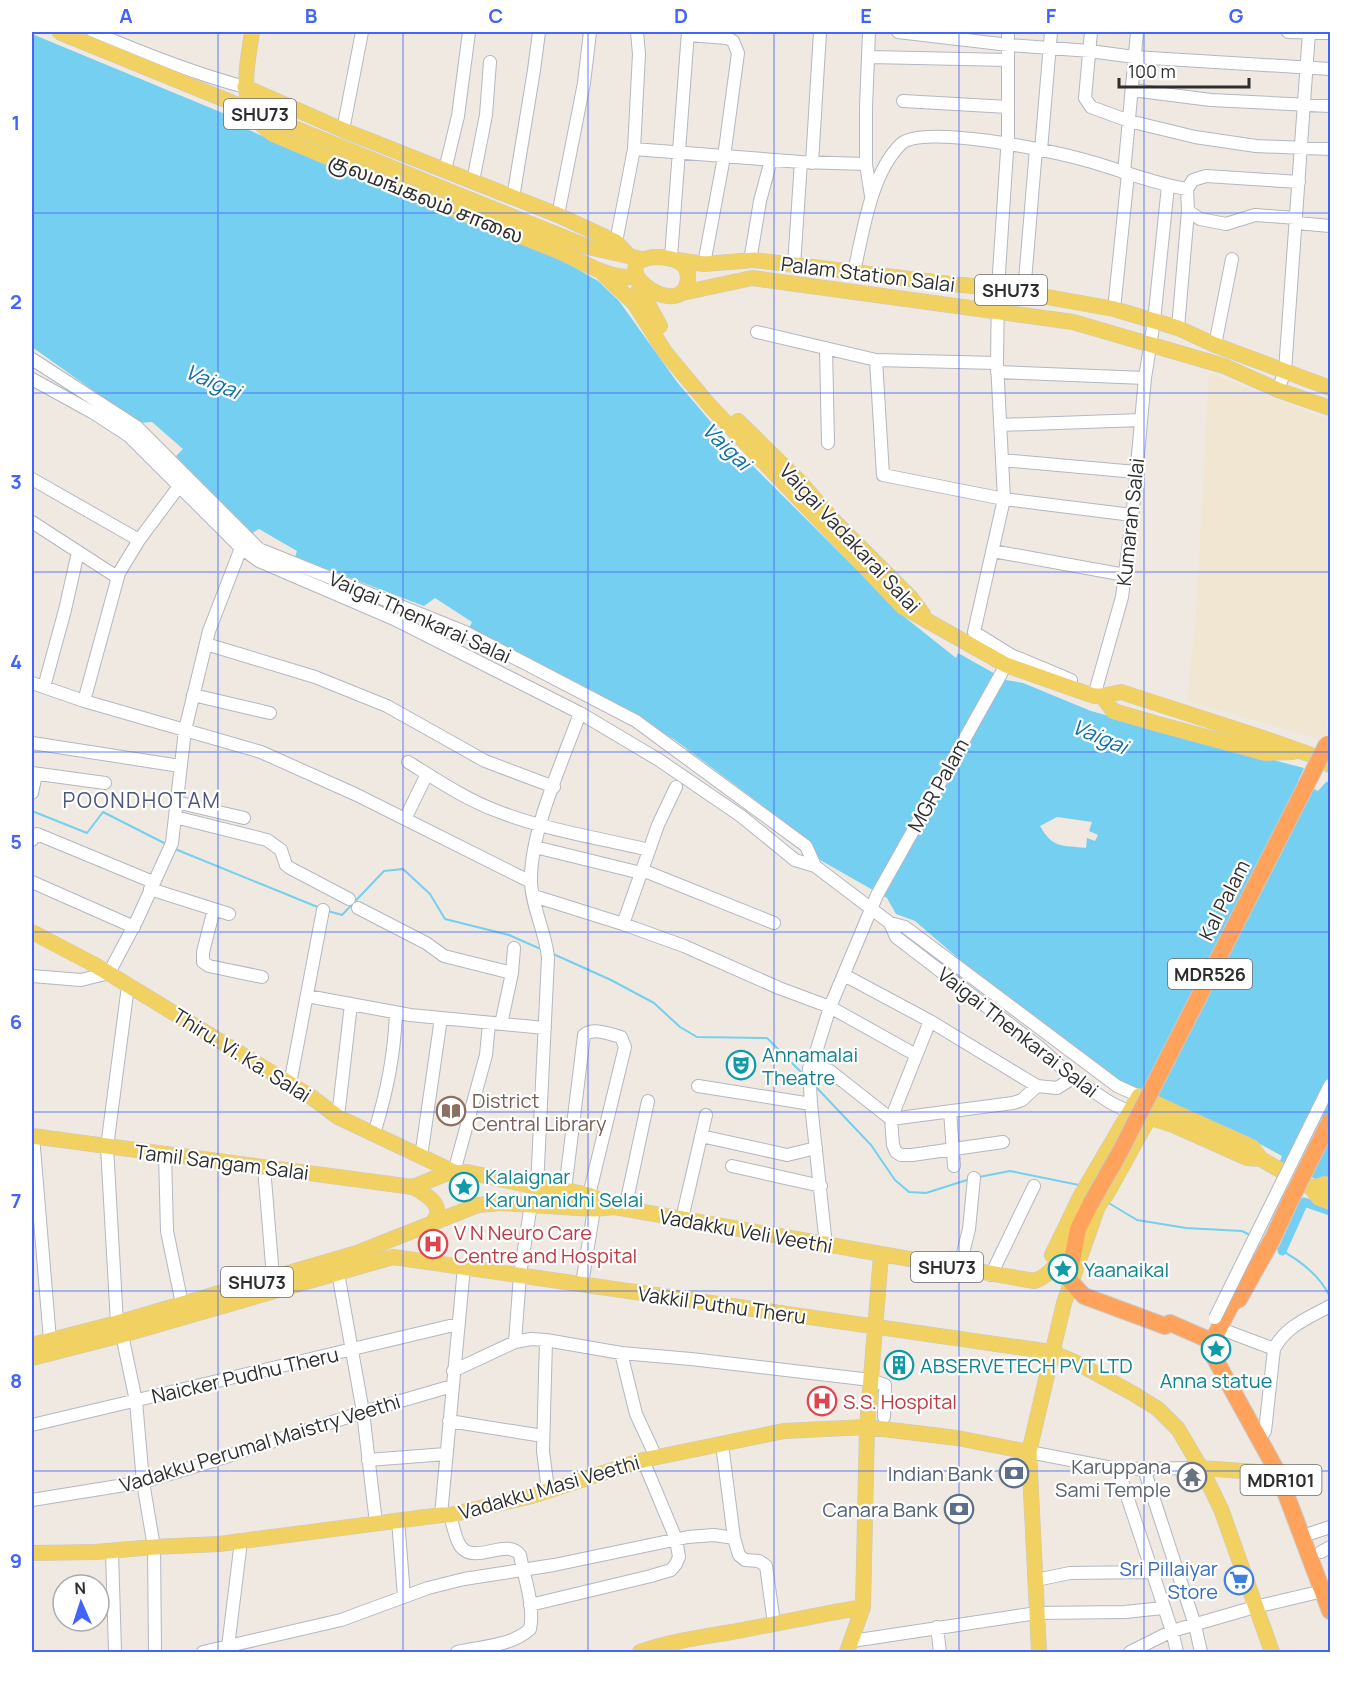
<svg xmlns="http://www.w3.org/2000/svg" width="1362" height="1684" viewBox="0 0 1362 1684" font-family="Manrope,'Noto Sans Tamil',sans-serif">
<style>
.education{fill:#f0e6d1}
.water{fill:#75cff0;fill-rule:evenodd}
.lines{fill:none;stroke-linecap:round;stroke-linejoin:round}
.stream{stroke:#75cff0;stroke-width:2}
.canal{stroke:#75cff0;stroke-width:9}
.minor-casing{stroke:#b4b7c1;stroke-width:14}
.major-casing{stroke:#c9c9c9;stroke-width:16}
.highway-casing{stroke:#c9c9c9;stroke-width:18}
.minor{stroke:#fff;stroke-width:12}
.major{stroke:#f2d163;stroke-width:15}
.highway{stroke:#ffa35c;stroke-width:16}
.minor-bridge-casing{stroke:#b4b7c1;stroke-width:14;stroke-linecap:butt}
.major-bridge-casing{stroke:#c9c9c9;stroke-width:16;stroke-linecap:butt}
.highway-bridge-casing{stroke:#c9c9c9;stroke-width:18;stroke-linecap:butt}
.minor-bridge{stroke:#fff;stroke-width:12}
.major-bridge{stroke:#f2d163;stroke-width:15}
.highway-bridge{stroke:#ffa35c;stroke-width:16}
.grid{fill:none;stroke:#4264fb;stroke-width:1.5;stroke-opacity:0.55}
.labels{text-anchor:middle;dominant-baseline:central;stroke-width:4.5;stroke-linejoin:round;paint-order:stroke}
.shield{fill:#fff;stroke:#6d6d6d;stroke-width:1.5}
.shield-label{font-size:18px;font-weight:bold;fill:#2e2e2e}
.street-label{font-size:20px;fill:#2e2e2e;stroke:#fff}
.culture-label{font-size:20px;fill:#0d838f;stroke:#fff;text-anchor:start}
.education-label{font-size:20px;fill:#785e54;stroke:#fff;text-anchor:start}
.health-label{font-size:20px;fill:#be3a42;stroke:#fff;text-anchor:start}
.worship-label{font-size:20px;fill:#5b616d;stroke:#fff;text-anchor:end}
.service-label{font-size:20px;fill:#4e5e75;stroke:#fff;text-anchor:end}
.shop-label{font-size:20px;fill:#366cbe;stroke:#fff;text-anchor:end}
.water-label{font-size:21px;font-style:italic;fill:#0d6fa3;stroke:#fff}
.neighbourhood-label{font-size:21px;letter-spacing:1.5px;fill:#4d5680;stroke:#fff}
.neatline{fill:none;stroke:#4264fb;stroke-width:2}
.grid-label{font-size:20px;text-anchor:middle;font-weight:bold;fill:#4264fb}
</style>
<rect width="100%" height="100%" fill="#efe9e1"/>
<path class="education" d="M 1209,373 L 1330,420 L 1330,710 L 1326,726 L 1330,728 L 1330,742 L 1187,701 L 1196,616 Z"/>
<path class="water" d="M 32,34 L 230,116 L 247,129 L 273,141 L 565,262 L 598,281 L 619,301 L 677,382 L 721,434 L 902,615 L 956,658 L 958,653 L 1006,680 L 1023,683 L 1091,711 L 1184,737 L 1304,768 L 1298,781 L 1318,791 L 1326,782 L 1330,781 L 1330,1181 L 1321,1182 L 1280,1161 L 1282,1156 L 1247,1137 L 1120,1084 L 988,984 L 915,921 L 896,914 L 887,898 L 820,860 L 807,839 L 675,740 L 595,692 L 469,628 L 472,622 L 435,598 L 424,606 L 295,557 L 297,551 L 259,529 L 249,535 L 176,456 L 183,449 L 152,422 L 139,423 L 32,347 ZM 1057,817 L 1092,822 L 1089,831 L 1098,835 L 1095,841 L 1087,838 L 1086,848 C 1062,845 1053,849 1040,826 Z"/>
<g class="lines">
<path class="stream" d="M 32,811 L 87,833 L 103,812 L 168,845
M 175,849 L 320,908
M 328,911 L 342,915 L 384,871 L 403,869 L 430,894 L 445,919 L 509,935 L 543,950
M 551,953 L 611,980 L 654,1003 L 680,1027 L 697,1037 L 767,1038 L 803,1074
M 816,1087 L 871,1145 L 895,1180 L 909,1192 L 926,1193 L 970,1179
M 979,1177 L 1010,1171 L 1079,1185
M 1107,1202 L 1137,1220 L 1186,1228 L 1242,1231 L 1250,1235
M 1277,1248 C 1298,1259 1320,1275 1330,1297"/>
<path class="canal" d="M 1282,1251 L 1304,1202 L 1330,1211"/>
<g class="minor-casing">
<path id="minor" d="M 93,32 C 142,53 192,73 245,87
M 637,32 L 639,54 L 634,149 L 801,162 L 866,164
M 869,32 L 866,107 L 866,164 L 871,196
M 898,32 L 1009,45 L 1090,51 L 1134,57 L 1330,69
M 1008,32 L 1008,136 L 998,288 L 997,363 L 1004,499 L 974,632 L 1011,655 L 1071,680
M 1091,32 L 1085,98 L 1091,107 L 1129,121 L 1195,137 L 1256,146 L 1330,149
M 1288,32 L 1330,33
M 688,35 L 727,38 L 733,41 L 738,53 L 724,157 L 704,264
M 870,57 L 1008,60
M 1132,90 L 1211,100 L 1330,106
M 903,101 L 1008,107
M 343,130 L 362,32
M 1041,150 L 1051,32
M 812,163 L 820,32
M 445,170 L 458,116 L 469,32
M 1124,173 L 1137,32
M 473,181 L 486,115 L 490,62
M 513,198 L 534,70 L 539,32
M 1188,211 L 1200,219 L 1226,224 L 1255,215 L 1296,218
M 558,215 L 584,83 L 590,32
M 1296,223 L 1330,226
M 616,242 L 634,149
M 671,257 L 688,32
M 750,261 L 760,201 L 771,160
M 794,265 L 801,162
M 854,272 C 863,232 871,173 901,144 C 922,124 1047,150 1077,158 C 1114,167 1149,183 1187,189 L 1193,180 L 1206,176 L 1299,182
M 1024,293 L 1036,149
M 1114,309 L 1128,174
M 1178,328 L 1188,211 L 1187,189
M 757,332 L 876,360 L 997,363
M 1215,345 L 1232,259
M 826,348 L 828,443
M 32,359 L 137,427 L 259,549 L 465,632 L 636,721 L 806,846 L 815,866
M 876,360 L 883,475 L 1004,499 L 1132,515
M 997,372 L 1145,378
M 32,379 L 92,412 L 129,436 L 241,548 L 259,561 L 394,619 L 580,713 L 659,760 L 741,816 L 795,860 L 815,866 L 890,923 L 905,927 L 1117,1086 L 1139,1096
M 1278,390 L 1285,371 L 1309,32
M 1000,425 L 1141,420
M 1002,460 L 1136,472
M 32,479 L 139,540
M 32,522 L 117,577
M 993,551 L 1125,575
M 206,644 L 315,677 L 387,706 L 485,761 L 554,787
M 32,683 L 84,701 L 261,752 L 357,795 L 531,882
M 44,687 L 65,610 L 78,552
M 193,695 L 270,713
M 1094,696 L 1122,597 L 1133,509 L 1145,378 L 1154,321 L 1168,186
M 84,701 L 119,573 L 139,540 L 180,485
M 32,743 L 180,766
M 408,762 C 437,780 465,799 497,811 C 546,830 599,838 649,850
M 32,773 L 105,783
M 32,793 L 36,774
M 176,802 L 244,818
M 175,817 L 267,840 L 281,850 L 286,865 L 290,868 L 349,899
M 405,819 L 427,774
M 32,840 L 37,834 L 153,882
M 535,847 L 641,873
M 642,870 L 774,923
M 32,882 L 134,927
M 150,889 L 229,914
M 534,896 L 623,924 L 684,946 L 779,988 L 830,1007 L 916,1055
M 358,908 L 426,943 L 444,956 L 512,973
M 214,909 L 203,952 L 203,962 L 209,966 L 262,977
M 890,923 L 896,937 L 1038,1046 L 1073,1078 L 1111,1103 L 1130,1112
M 623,924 L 658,825 L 676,787
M 844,975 L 930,1021 L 1037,1086 L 1057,1088 L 1073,1078
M 32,976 L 81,980 L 109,973 L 137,920 L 172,843 L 185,730 L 209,631 L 241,548
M 307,996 L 410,1015 L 545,1028
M 930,1021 L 891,1119 L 893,1145 L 896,1152 L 901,1155 L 912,1155 L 1003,1142
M 501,1024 L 512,973 L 514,948
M 812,1065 L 830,1071 L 891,1119 L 1013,1103 L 1022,1100 L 1037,1086
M 290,1084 L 323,910
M 698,1086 L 811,1104
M 950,1111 L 954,1166
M 338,1117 L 351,1004
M 374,1134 C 387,1091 394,1058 396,1013
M 33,1136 L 50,1340
M 701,1136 L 787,1155 L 816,1148
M 165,1154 L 167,1231 L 182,1304
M 421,1157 L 441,1018
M 732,1166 L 821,1186
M 264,1167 L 273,1277
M 454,1172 L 486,1055 L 489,1023
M 537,1187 L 548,958 C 546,933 531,905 531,881 C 530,831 563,761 580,713
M 565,1190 L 584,1035 C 594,1027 609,1034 621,1037 L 625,1047 L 589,1195
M 625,1209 L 648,1101
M 682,1219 L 706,1115
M 826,1245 L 811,1104 L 809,1068 L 812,1065 L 830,1007 L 877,895 L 1006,665
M 959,1269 L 969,1229 L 974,1178
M 338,1273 L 363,1412 L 376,1523
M 991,1275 L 1034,1186
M 582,1284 L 594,1209
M 117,1323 L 107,1147 L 128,986
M 1229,1332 L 1274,1349
M 122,1335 L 136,1401 L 143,1482 L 154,1547 L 155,1652
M 546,1340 L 543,1451 L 548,1490
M 515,1342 L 520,1275 L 531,1204
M 621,1353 L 636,1414 L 656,1457
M 453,1371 L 515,1342 L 531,1339 L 546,1340 L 621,1353 L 691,1359 L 871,1380 L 885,1385 L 884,1417
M 449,1421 L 543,1436
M 32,1425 L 458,1324
M 1259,1439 L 1265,1431 L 1274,1349 C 1286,1326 1308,1318 1330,1306
M 722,1444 L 734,1538 L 739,1555 L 745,1560 L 759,1561 L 766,1566 L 774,1623
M 1029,1452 L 1118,1469 L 1201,1468
M 368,1460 L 446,1454
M 1118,1469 L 1172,1631 L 1177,1652
M 1144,1469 L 1195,1625 L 1201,1652
M 32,1500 L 143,1482 L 216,1460 L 363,1412 L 452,1386
M 441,1515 L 464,1267
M 450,1515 C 453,1525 455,1539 461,1547 C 476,1565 507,1537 520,1555 C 524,1578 535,1605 530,1629 C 510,1647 481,1646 457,1652
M 398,1520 L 404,1596
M 1303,1536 L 1330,1527
M 112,1551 L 115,1652
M 1321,1552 L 1330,1547
M 1036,1580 L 1070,1573 L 1151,1572
M 530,1605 L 651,1576 L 671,1570 L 676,1564 L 679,1557 L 676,1539 L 643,1460
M 937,1627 L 940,1652
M 852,1641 L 1037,1613 L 1125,1612 L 1163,1608
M 228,1647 L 241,1541
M 203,1652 L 341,1620 L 428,1588 L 464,1579 L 554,1565 L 688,1537 L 714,1535 L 734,1538
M 1130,1652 L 1172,1631 L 1255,1607 L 1323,1591"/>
</g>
<g class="major-casing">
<path id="major" d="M 252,32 C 247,70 235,109 273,134 C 366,174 459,212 553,249 C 580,259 604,279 634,277
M 245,87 L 343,130 L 558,215 L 616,242 L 628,255
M 461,196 L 588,247 L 642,259
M 654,257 C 671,257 693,261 687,284 C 676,321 601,263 654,257 Z
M 678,260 L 704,264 L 754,260 L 854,272 L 950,284 L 998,288 L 1114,309 L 1178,328 L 1215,345 L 1330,388
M 604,275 L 635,304
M 642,284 L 634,299 L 636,306 L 665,352 L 710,406 L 903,607 L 1006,665 L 1094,696 L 1102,696 L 1121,692 L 1272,741 L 1314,756 L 1330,765
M 647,288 L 647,302 L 660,326
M 682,293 L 752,278 L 1073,322 L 1224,366 L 1278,390 L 1330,408
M 738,421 L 800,482 L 835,522 L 911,598 L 923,614
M 1102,696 L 1113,711 L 1158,724 L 1265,753 L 1293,752
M 32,932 L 95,965 L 310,1096 L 338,1117 L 454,1172
M 1142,1115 L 1173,1125 L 1247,1158 L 1261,1159 L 1311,1188 L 1319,1198 L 1330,1202
M 32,1136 L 413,1187 C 427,1195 447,1206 432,1223
M 413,1187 L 445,1174 L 467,1172 L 537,1187 L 565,1190 L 589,1195 L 615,1207
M 1311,1188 L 1325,1184 L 1330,1186
M 1052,1255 L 1081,1195 L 1139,1096 L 1252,1147 L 1261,1159
M 32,1345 L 117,1323 L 357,1253 L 478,1205 L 501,1203 L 594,1209 L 615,1207 L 1034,1281 C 1054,1275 1065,1252 1074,1234
M 32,1358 L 122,1335 L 393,1257 L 1051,1352 L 1077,1363 L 1134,1394 L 1158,1409 L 1178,1429 L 1201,1468 L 1221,1509 L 1272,1652
M 1201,1468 L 1287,1474
M 32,1553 L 96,1552 L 154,1547 L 219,1544 L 441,1515 L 450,1515 L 532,1496 L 643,1460 L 784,1431 L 867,1427 L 957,1438 L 1029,1452
M 640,1652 C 669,1642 696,1638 726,1633 C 771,1625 817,1615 863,1607
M 847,1652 L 863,1607 L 867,1427 L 881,1255
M 1039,1652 L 1029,1452 L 1064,1303 L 1098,1206 L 1108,1192 L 1150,1116 L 1155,1103"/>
</g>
<g class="highway-casing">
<path id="highway" d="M 1091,1203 L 1078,1229 L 1069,1276 L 1071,1282 L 1084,1296 L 1165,1326 L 1170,1323 L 1209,1340
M 1214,1338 L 1232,1303 L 1239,1299 L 1272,1240 L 1292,1197
M 1214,1357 L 1278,1473 L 1330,1611"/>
</g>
<use href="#minor" class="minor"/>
<use href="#major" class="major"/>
<use href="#highway" class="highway"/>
<g class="minor-bridge-casing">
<path id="minor-bridge" d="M 1215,1318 L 1330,1085"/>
</g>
<g class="major-bridge-casing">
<path id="major-bridge" d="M 59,32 L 461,196"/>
</g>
<g class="highway-bridge-casing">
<path id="highway-bridge" d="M 1292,1197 L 1330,1121
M 1091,1203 L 1120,1152 L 1327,744"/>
</g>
<use href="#minor-bridge" class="minor-bridge"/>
<use href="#major-bridge" class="major-bridge"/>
<use href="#highway-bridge" class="highway-bridge"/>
</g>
<path class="grid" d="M 218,32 L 218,1652M 403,32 L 403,1652M 588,32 L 588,1652M 774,32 L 774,1652M 959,32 L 959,1652M 1144,32 L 1144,1652M 32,213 L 1330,213M 32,393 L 1330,393M 32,572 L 1330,572M 32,752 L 1330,752M 32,932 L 1330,932M 32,1112 L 1330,1112M 32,1291 L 1330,1291M 32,1471 L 1330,1471"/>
<defs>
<g id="theatre-ring" transform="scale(1.5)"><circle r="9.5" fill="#fff" stroke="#0f9aa8" stroke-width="1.5"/><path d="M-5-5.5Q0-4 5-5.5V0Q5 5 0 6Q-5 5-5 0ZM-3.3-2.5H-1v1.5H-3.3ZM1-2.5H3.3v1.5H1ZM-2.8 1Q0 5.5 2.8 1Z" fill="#0f9aa8"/></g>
<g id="library-ring" transform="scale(1.5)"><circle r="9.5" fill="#fff" stroke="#8d6e63" stroke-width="1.5"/><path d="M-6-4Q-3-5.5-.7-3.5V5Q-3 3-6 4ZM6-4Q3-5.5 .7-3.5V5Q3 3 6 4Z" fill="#8d6e63"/></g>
<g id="sight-ring" transform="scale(1.5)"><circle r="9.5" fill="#fff" stroke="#0f9aa8" stroke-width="1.5"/><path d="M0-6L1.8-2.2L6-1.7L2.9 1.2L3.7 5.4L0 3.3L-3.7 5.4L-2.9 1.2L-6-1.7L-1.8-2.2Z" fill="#0f9aa8"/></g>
<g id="hospital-ring" transform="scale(1.5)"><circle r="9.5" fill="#fff" stroke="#e0444e" stroke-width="1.5"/><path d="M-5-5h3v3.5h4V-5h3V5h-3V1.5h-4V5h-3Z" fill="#e0444e"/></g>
<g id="building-ring" transform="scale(1.5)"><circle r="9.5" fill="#fff" stroke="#0f9aa8" stroke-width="1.5"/><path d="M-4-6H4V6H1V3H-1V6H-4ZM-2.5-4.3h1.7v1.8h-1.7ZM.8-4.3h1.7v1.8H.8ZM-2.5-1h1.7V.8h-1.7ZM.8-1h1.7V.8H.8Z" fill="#0f9aa8"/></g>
<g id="bank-ring" transform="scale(1.5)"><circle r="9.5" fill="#fff" stroke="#5c6f8a" stroke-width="1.5"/><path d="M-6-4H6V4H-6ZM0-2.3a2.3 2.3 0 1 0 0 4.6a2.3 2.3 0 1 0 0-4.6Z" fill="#5c6f8a"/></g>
<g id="temple-ring" transform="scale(1.5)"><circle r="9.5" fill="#fff" stroke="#6b7280" stroke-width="1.5"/><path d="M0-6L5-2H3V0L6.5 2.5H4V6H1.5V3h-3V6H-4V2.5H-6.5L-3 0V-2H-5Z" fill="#6b7280"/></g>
<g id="supermarket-ring" transform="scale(1.5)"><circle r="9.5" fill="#fff" stroke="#3f7fe0" stroke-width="1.5"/><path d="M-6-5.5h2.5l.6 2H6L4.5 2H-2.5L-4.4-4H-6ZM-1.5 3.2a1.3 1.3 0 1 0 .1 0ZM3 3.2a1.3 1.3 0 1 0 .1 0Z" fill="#3f7fe0"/></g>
</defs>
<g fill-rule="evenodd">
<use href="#theatre-ring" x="741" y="1065"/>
<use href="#library-ring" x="451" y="1111"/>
<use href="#sight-ring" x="464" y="1187"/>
<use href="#hospital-ring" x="433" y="1244"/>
<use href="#sight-ring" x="1063" y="1269"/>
<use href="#sight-ring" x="1216" y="1349"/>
<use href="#building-ring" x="899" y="1365"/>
<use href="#hospital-ring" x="822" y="1401"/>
<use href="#bank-ring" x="1014" y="1473"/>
<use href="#temple-ring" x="1192" y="1477"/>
<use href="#bank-ring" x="959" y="1509"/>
<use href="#supermarket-ring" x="1239" y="1580"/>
</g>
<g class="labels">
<g class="shield">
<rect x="224" y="99" width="72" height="30" rx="4.5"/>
<rect x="975" y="275" width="72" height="30" rx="4.5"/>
<rect x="1168" y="959" width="84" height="30" rx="4.5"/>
<rect x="911" y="1252" width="72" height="30" rx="4.5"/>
<rect x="221" y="1267" width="72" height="30" rx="4.5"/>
<rect x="1240.5" y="1465" width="81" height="30" rx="4.5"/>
</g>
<g class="shield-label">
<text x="260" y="114">SHU73</text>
<text x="1011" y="290">SHU73</text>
<text x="1210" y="974">MDR526</text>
<text x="947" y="1267">SHU73</text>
<text x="257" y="1282">SHU73</text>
<text x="1281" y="1480">MDR101</text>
</g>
<g class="street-label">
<text transform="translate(426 198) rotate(22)">குலமங்கலம் சாலை</text>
<text transform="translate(868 274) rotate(7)">Palam Station Salai</text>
<text transform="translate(1130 522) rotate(-84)">Kumaran Salai</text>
<text transform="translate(850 538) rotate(47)">Vaigai Vadakarai Salai</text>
<text transform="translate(420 617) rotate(24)">Vaigai Thenkarai Salai</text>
<text transform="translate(938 785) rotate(-61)">MGR Palam</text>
<text transform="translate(1224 900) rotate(-63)">Kal Palam</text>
<text transform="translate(1018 1032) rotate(38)">Vaigai Thenkarai Salai</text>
<text transform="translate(242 1055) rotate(32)">Thiru. Vi. Ka. Salai</text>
<text transform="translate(222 1162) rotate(7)">Tamil Sangam Salai</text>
<text transform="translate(746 1231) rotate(10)">Vadakku Veli Veethi</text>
<text transform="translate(722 1305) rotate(8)">Vakkil Puthu Theru</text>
<text transform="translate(245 1375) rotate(-13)">Naicker Pudhu Theru</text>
<text transform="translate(260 1443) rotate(-17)">Vadakku Perumal Maistry Veethi</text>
<text transform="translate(549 1487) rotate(-16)">Vadakku Masi Veethi</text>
</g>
<g class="culture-label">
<text x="762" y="1054">Annamalai<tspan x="762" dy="23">Theatre</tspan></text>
<text x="485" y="1176">Kalaignar<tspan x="485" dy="23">Karunanidhi Selai</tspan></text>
<text x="1084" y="1269">Yaanaikal</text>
<text x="920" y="1365">ABSERVETECH PVT LTD</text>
<text x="1216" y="1380" text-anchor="middle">Anna statue</text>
</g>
<g class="education-label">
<text x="472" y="1100">District<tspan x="472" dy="23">Central Library</tspan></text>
</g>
<g class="health-label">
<text x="454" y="1232">V N Neuro Care<tspan x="454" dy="23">Centre and Hospital</tspan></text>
<text x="843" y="1401">S.S. Hospital</text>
</g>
<g class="worship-label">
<text x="1171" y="1466">Karuppana<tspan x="1171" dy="23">Sami Temple</tspan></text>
</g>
<g class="service-label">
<text x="993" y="1473">Indian Bank</text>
<text x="938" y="1509">Canara Bank</text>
</g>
<g class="shop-label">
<text x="1218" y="1568">Sri Pillaiyar<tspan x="1218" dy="23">Store</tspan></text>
</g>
<g class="water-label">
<text transform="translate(213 381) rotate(23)">Vaigai</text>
<text transform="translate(727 446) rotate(44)">Vaigai</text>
<text transform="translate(1100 736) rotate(23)">Vaigai</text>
</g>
<g class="neighbourhood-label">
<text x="142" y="800">POONDHOTAM</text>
</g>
</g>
<rect width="1362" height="1684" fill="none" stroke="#ffffff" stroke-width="66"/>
<g transform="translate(81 1603) rotate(357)"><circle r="28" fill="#ffffff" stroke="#ababab" stroke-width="1.5"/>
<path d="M0-4.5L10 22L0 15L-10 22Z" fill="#4264fb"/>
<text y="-9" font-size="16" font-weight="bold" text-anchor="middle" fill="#2e2e2e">N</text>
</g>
<path d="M1119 78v9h130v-9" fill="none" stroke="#2e2e2e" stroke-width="3"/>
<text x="1128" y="78" font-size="18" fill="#2e2e2e" stroke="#ffffff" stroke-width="4.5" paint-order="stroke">100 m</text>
<rect x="33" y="33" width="1296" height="1618" class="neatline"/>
<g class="grid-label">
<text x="126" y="23">A</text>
<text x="311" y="23">B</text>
<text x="496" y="23">C</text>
<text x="681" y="23">D</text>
<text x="866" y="23">E</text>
<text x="1051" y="23">F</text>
<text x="1236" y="23">G</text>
<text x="16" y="130">1</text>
<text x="16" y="309">2</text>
<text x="16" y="489">3</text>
<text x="16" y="669">4</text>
<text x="16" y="849">5</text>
<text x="16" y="1029">6</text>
<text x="16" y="1208">7</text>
<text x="16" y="1388">8</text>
<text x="16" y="1568">9</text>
</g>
</svg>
